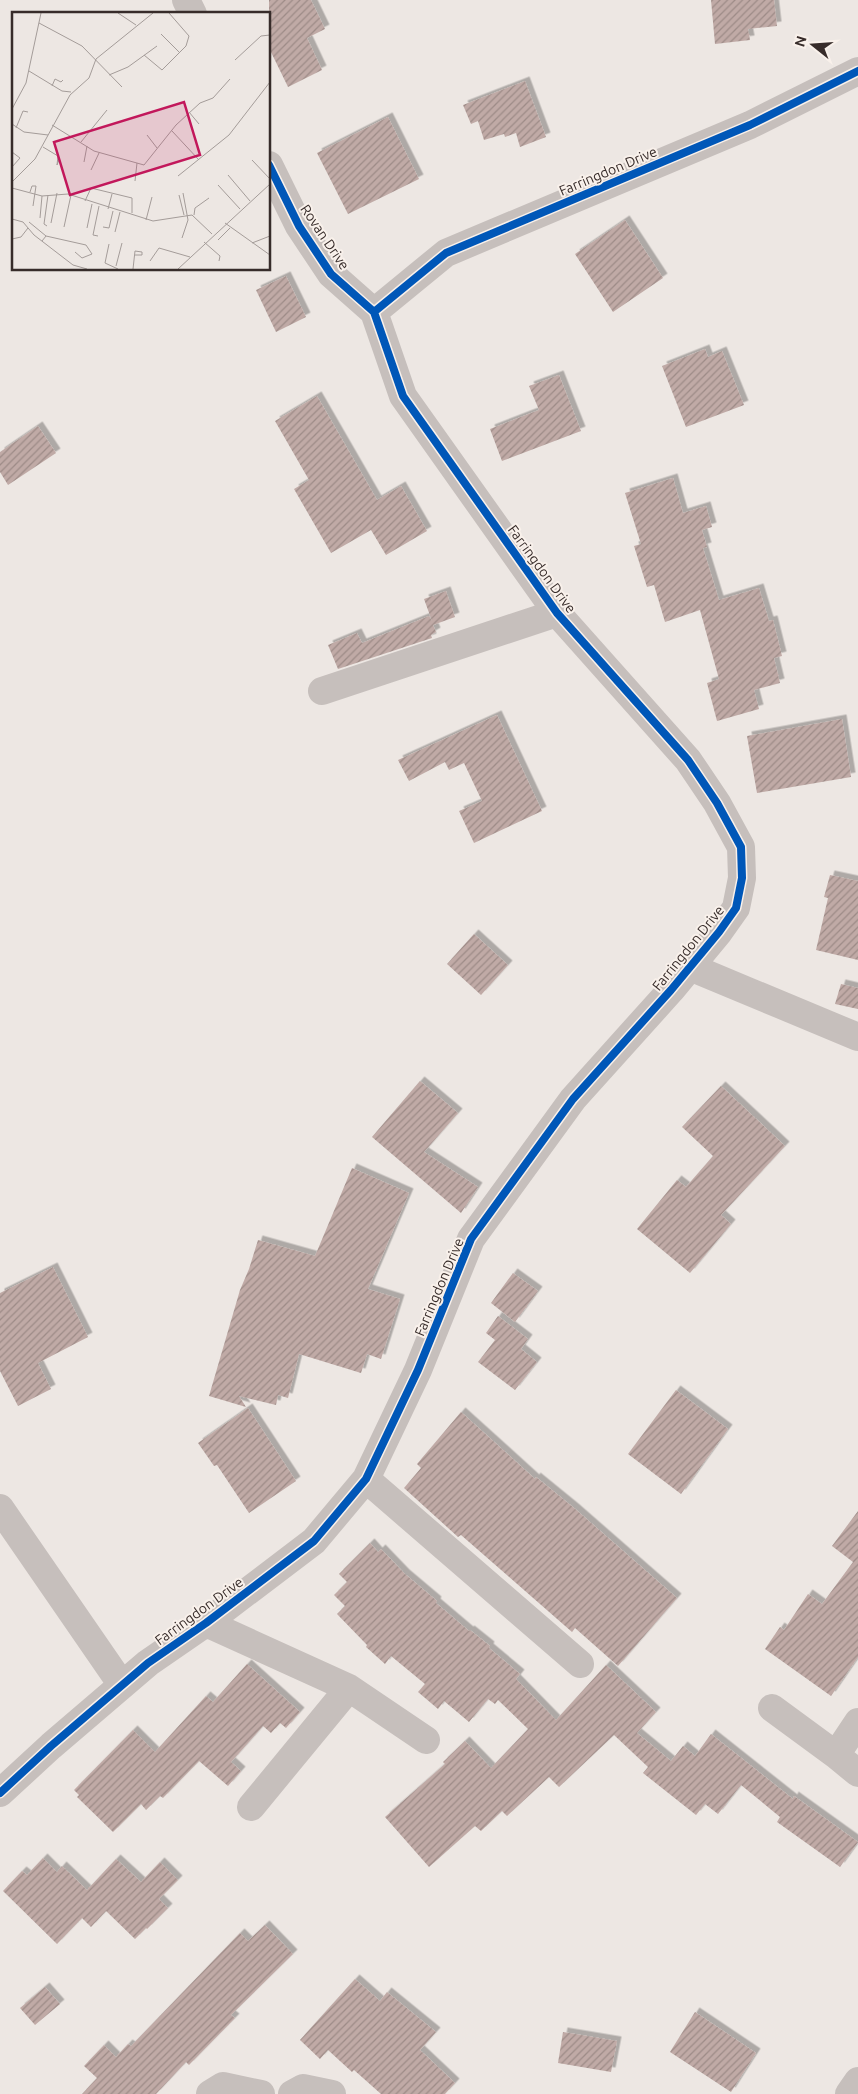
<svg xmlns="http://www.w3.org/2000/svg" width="858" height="2094" viewBox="0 0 858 2094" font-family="Ubuntu,sans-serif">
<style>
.building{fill:url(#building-hatch);filter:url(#shadow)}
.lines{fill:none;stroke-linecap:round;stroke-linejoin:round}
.minor{stroke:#c6bfbc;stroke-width:28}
.cycleway-casing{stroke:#f9f1eb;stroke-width:11}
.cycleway{stroke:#0057b8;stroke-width:8}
.labels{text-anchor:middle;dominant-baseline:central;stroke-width:4;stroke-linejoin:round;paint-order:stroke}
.street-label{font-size:14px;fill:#372c2a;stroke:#f9f1eb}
.inset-road{fill:none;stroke:#a49c99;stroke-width:1}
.view{fill:#c2185b;fill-opacity:0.15;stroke:#c2185b;stroke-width:2.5}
.inset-edge{fill:none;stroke:#372c2a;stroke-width:2.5}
</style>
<defs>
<pattern id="building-hatch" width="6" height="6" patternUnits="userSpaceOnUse" patternTransform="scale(1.25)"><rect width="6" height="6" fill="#c0aaa6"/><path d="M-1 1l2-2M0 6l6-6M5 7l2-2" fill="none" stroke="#9d8b87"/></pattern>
<filter id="shadow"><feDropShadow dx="4.5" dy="-4.5" stdDeviation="0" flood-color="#0004"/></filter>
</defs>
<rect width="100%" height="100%" fill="#ede7e3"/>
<path class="building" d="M 269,0 L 311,0 L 325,29 L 307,38 L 322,70 L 288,87 L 269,48 Z
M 711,0 L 774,0 L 777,26 L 748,29 L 750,40 L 715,44 Z
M 525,81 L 546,137 L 520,147 L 516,133 L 505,137 L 504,134 L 484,140 L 478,121 L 471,124 L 463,105 Z
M 388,117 L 419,179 L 348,214 L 317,153 Z
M 625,220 L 663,278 L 613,312 L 575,254 Z
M 286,276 L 306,317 L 276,332 L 256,290 Z
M 705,349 L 708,357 L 722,351 L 744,405 L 686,427 L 662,366 Z
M 559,375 L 581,431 L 502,461 L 490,429 L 539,410 L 529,386 Z
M 317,396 L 377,500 L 401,486 L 427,531 L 386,555 L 371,530 L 331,553 L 294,489 L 309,480 L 275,421 Z
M 38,426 L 56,453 L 8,485 L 0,472 L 0,452 Z
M 673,478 L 683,513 L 706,506 L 712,527 L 702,530 L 707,547 L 703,548 L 719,600 L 759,588 L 769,621 L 773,620 L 782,656 L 774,658 L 780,683 L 754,690 L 759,709 L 717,721 L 707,683 L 719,679 L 700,610 L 665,622 L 654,585 L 647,587 L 634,546 L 641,544 L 625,493 Z
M 446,591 L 455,617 L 433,625 L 436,632 L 431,635 L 432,638 L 338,669 L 328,645 L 357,633 L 362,643 L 429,616 L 432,621 L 424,599 Z
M 497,715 L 542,811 L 474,843 L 459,811 L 482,801 L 464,763 L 449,770 L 445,762 L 409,781 L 398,760 Z
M 842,719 L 851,777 L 757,793 L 747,736 Z
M 830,875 L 858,881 L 858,960 L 816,950 L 828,898 L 824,897 Z
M 474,934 L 508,965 L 481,995 L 447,964 Z
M 841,984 L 858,988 L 858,1009 L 835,1004 Z
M 420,1081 L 458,1113 L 424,1152 L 478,1187 L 461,1213 L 372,1137 Z
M 721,1086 L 785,1146 L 721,1215 L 731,1224 L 690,1273 L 637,1229 L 677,1180 L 686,1187 L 713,1156 L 682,1127 Z
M 352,1168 L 409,1193 L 368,1289 L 400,1299 L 381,1359 L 367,1354 L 361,1373 L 299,1354 L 288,1398 L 278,1395 L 276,1405 L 239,1396 L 246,1407 L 209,1396 L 240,1290 L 249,1269 L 258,1240 L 315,1256 Z
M 53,1267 L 88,1337 L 38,1363 L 51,1389 L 18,1406 L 0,1371 L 0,1293 Z
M 513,1273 L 538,1291 L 515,1322 L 491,1303 Z
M 498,1316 L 528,1339 L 521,1349 L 537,1362 L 515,1390 L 478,1362 L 495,1340 L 486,1333 Z
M 676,1390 L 728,1429 L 681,1494 L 628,1454 Z
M 248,1408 L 296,1481 L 249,1513 L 217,1465 L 214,1466 L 198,1443 Z
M 461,1412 L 535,1479 L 536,1477 L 574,1508 L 677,1598 L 618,1666 L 575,1628 L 572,1632 L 461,1535 L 458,1537 L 404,1488 L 421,1468 L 417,1464 Z
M 858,1511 L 858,1657 L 831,1696 L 765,1649 L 780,1627 L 784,1630 L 808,1594 L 822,1604 L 853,1562 L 832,1546 Z
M 370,1543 L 378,1552 L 381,1549 L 405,1574 L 437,1601 L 436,1603 L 469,1631 L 470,1630 L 490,1646 L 489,1648 L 520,1674 L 516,1679 L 556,1720 L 606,1665 L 656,1712 L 637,1733 L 671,1761 L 683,1746 L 695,1756 L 711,1734 L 793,1799 L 794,1796 L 858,1842 L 840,1867 L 777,1822 L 780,1817 L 741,1785 L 718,1814 L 705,1804 L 696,1815 L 643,1773 L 648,1767 L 614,1735 L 559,1787 L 549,1777 L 507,1816 L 502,1811 L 481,1831 L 475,1826 L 429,1867 L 385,1817 L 445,1764 L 443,1762 L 465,1741 L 491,1768 L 528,1729 L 498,1700 L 495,1704 L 488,1699 L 469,1722 L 444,1701 L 438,1709 L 418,1692 L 425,1684 L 391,1656 L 385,1664 L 366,1647 L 367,1645 L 337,1614 L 345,1606 L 334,1595 L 347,1582 L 339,1574 Z
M 247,1664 L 300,1712 L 286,1728 L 280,1723 L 271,1733 L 263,1726 L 231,1762 L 241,1771 L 228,1786 L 199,1761 L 163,1798 L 160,1796 L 146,1810 L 141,1804 L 113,1832 L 77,1797 L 79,1795 L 74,1790 L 133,1730 L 155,1752 L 206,1696 L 213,1702 Z
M 43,1858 L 57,1872 L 62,1866 L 87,1890 L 116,1859 L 141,1882 L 160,1862 L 178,1880 L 159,1899 L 168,1908 L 147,1929 L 146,1928 L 135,1939 L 106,1911 L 91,1927 L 82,1918 L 57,1944 L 3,1891 L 22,1871 L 27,1875 Z
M 265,1925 L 293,1954 L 231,2015 L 235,2018 L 189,2065 L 186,2062 L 156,2094 L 82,2094 L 97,2078 L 84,2066 L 104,2045 L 116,2057 L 128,2044 L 131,2046 L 240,1933 L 248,1941 Z
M 355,1979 L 380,2001 L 387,1992 L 436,2032 L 420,2050 L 455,2083 L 445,2094 L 381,2094 L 354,2070 L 352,2072 L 328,2050 L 320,2059 L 300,2040 Z
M 45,1987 L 60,2004 L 35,2025 L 20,2008 Z
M 695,2012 L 756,2053 L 731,2092 L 670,2052 Z
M 563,2032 L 617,2041 L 611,2072 L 558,2063 Z"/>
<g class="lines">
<path class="minor" d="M 186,0 L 193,14
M 374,312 L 446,253 L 750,125 L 858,71
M 322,691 L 557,613
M 690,967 L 858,1037
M 366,1479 L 580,1664
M 0,1508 L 122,1685
M 206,1623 L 349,1688 L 426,1740
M 772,1708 L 836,1755
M 858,1722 L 836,1755 L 858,1773
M 0,1793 L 51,1746 L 148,1663 L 206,1623 L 314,1541 L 366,1479 L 418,1370 L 471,1239 L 573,1099 L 671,990 L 719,932 L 736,908 L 742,878 L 741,847 L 717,803 L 688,760 L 557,613 L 403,396 L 374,312 L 331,274 L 299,226 L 269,165
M 251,1807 L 349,1688
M 210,2094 L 223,2086 L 261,2094
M 292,2094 L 303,2088 L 332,2094
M 849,2094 L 858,2081"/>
<g class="cycleway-casing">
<path id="cycleway" d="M 374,312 L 446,253 L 750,125 L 858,71
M 0,1793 L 51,1746 L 148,1663 L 206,1623 L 314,1541 L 366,1479 L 418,1370 L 471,1239 L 573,1099 L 671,990 L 719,932 L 736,908 L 742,878 L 741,847 L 717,803 L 688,760 L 557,613 L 403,396 L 374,312 L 331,274 L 299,226 L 269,165"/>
</g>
<use href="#cycleway" class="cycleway"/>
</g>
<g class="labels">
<g class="street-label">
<text transform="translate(608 171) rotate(-23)">Farringdon Drive</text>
<text transform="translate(325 237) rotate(56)">Rovan Drive</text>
<text transform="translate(542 569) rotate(54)">Farringdon Drive</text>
<text transform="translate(688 948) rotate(-51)">Farringdon Drive</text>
<text transform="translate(439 1287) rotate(-67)">Farringdon Drive</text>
<text transform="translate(199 1611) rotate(-36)">Farringdon Drive</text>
</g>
</g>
<g transform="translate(12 12)">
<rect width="258" height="258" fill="#ede7e3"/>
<path class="inset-road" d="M 106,1 L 124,13M 27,11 L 70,34 L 110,75M 149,22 L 167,40M 132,43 L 150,58 L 174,34 L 177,24 L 157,1M 223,48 L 249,24 L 258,23M 17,59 L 50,79 L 59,80M 97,63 L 116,55 L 145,34M 40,74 L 43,67 L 49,70 L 51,68M 0,97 L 14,71 L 29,1M 177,100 L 187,112M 0,112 L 12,120 L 36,123M 40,113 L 82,139 L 132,153 L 164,113 L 188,91 L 201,86 L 218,67M 4,116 L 11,99 L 16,100M 160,119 L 187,148M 135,123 L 145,136M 69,130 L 95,98M 31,135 L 46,144 L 45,153 L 47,148M 0,140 L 8,146 L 0,155M 240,148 L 258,167M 72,150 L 75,134M 79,158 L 87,141M 216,163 L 238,189M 166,164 L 217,123 L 258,70M 123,169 L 125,151M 0,170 L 23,147 L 58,83 L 77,66 L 84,47 L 141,1M 206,173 L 228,197M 0,176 L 30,184 L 56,182 L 141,209 L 180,203 L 200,222M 18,180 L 20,174 L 24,174 L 21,194M 167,183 L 172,203M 73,189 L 79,176 L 120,186 L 120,201M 96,197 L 100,182M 182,203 L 183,196 L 197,186M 28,206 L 30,184M 0,207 L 11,210 L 22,223 L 61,253 L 75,257M 134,208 L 140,185M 17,210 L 34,224M 39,211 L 45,181M 213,211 L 258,243M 35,214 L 32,212 L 36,183M 52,215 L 59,183M 91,215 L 97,216 L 101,199M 75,216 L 80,192M 103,220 L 108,200M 86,224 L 81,223 L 87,194M 170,226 L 176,208 L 171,181M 0,227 L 9,225 L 16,216M 206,228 L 218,216M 30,229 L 34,224 L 74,233 L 80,242 L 70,246 L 63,240M 192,230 L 208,244 L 207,249M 240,231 L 258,224M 97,232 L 93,251 L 106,257M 138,249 L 147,236 L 178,245M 104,254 L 110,231M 121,257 L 123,239 L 130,240 L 130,243 L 123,243M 166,257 L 258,172"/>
<path class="view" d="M 172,90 L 188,143 L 58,183 L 42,130 Z"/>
<rect width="258" height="258" class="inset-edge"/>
</g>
<g transform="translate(813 45) rotate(287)" stroke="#f9f1eb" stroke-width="4" paint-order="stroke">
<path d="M0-4L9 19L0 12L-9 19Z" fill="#372c2a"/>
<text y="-8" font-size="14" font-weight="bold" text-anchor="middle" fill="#372c2a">N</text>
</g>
</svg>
